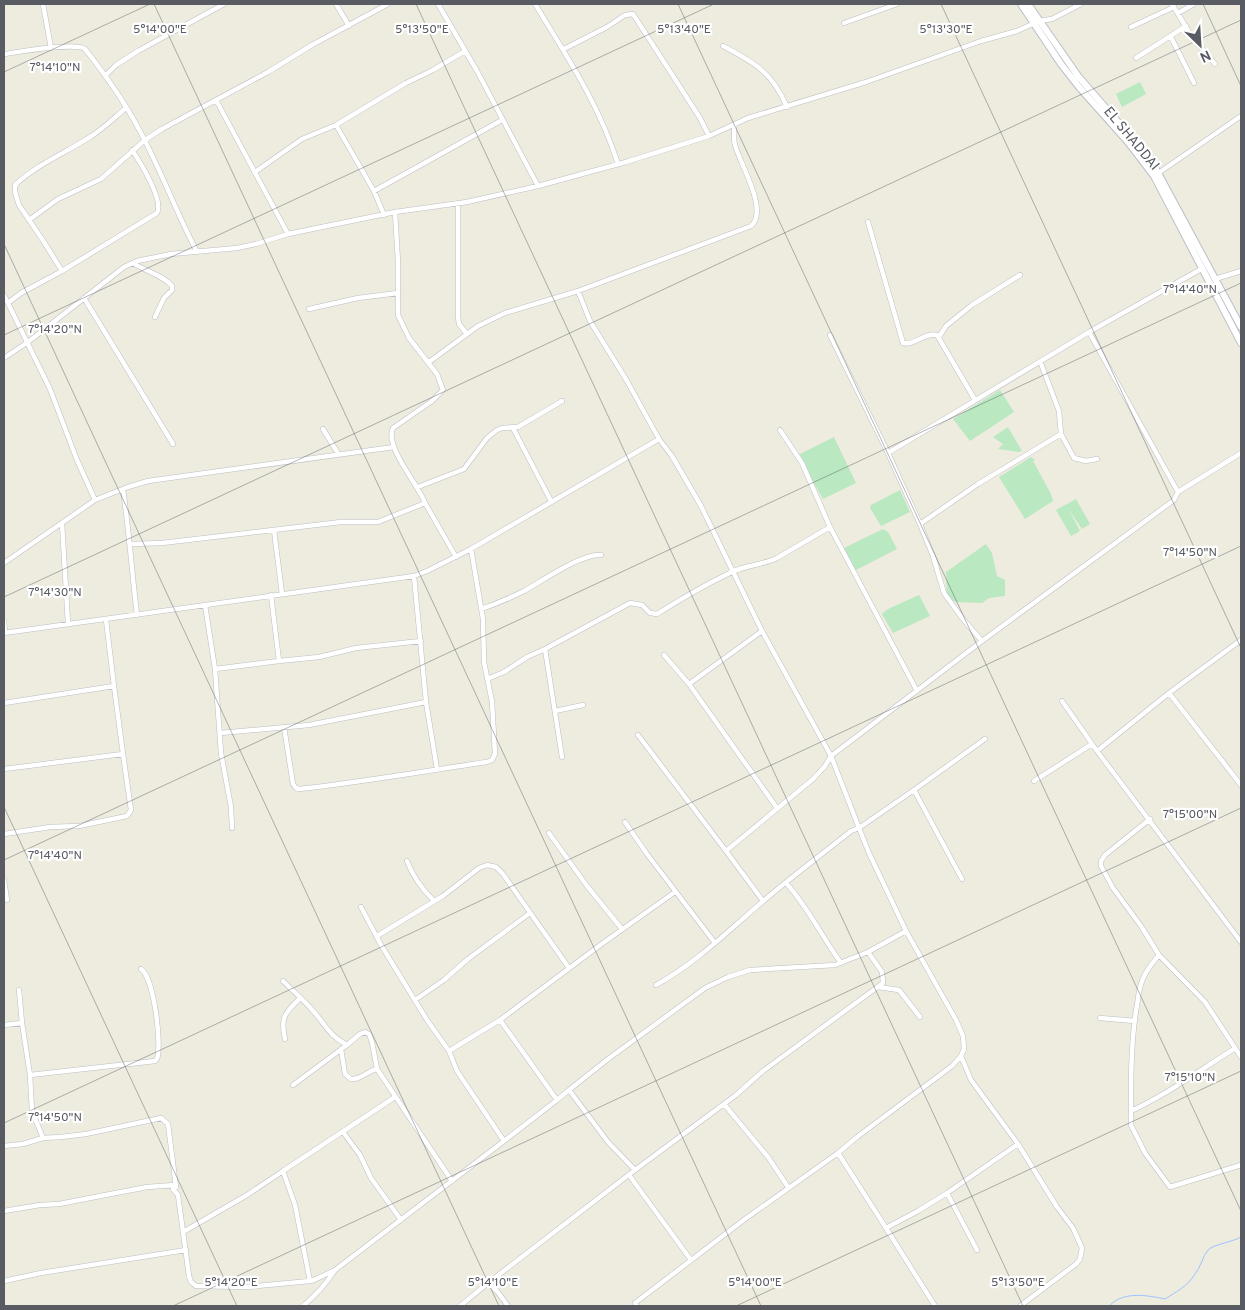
<svg xmlns="http://www.w3.org/2000/svg" width="1245" height="1310" viewBox="0 0 1245 1310" font-family="Overpass,sans-serif">
<style>
.green{fill:#b9e8c1}
.lines{fill:none;stroke-linecap:round;stroke-linejoin:round}
.stream{stroke:#9dc4ff;stroke-width:1}
.street-casing{stroke:#bdbec5;stroke-width:5.5}
.secondary-casing{stroke:#bcbec7;stroke-width:8}
.street{stroke:#fff;stroke-width:4.5}
.secondary{stroke:#fff;stroke-width:6}
.ticks{fill:none;stroke:#585b62;stroke-width:1;stroke-opacity:0.45}
.labels{text-anchor:middle;dominant-baseline:central;stroke-width:4.5;stroke-linejoin:round;paint-order:stroke}
.street-label{font-size:14px;fill:#585b62;stroke:#fff}
.ticks-label{font-size:12px;text-anchor:middle;fill:#585b62;stroke:#fff;stroke-width:4.5;stroke-linejoin:round;paint-order:stroke}
</style>
<rect width="100%" height="100%" fill="#edecdf"/>
<path class="green" d="M 1140,82 L 1146,94 L 1122,107 L 1116,94 Z
M 1000,390 L 1014,412 L 970,441 L 953,419 Z
M 1008,427 L 1022,451 L 1019,452 L 998,449 L 1003,444 L 993,437 Z
M 834,437 L 856,483 L 823,499 L 798,455 Z
M 1031,457 L 1035,460 L 1033,461 L 1051,494 L 1053,501 L 1025,519 L 999,477 Z
M 900,490 L 910,512 L 881,526 L 870,508 L 871,505 Z
M 1076,499 L 1090,524 L 1082,529 L 1069,510 L 1080,531 L 1071,536 L 1056,510 Z
M 883,529 L 888,532 L 897,549 L 856,570 L 844,548 Z
M 986,544 L 992,553 L 997,576 L 1005,580 L 1005,596 L 989,598 L 982,603 L 956,602 L 947,597 L 946,572 Z
M 919,595 L 930,616 L 893,633 L 882,614 L 888,609 Z"/>
<g class="lines">
<path class="stream" d="M 1109,1306 C 1123,1291 1146,1295 1165,1299 C 1176,1292 1188,1286 1195,1274 C 1201,1267 1202,1257 1208,1250 C 1214,1244 1233,1242 1241,1237"/>
<g class="street-casing">
<path id="street" d="M 43,4 L 51,48
M 336,4 L 349,26
M 438,4 L 477,71 L 538,186
M 535,4 C 567,57 599,104 618,164
M 1172,4 L 1192,37 L 1215,64
M 1178,13 L 1194,4
M 844,23 L 897,4
M 1131,27 L 1174,7
M 1171,37 L 1194,83
M 723,46 C 755,63 772,72 787,107
M 564,49 L 607,27 L 625,15 L 633,14 L 700,118 L 709,136
M 4,54 C 19,52 75,42 85,49 C 108,78 129,108 145,141 C 164,178 178,216 197,252
M 1136,58 L 1186,26
M 106,75 L 116,65 L 138,51 L 224,4
M 216,100 L 288,234
M 336,125 L 374,191 L 384,215
M 255,172 L 302,139 L 336,125 L 406,83 L 433,70 L 465,51
M 1157,174 L 1241,116
M 374,191 L 502,120
M 458,203 L 458,317 L 459,324 L 467,334
M 29,220 L 58,199 L 101,179 L 145,140 L 162,129 L 268,72 L 312,45 L 388,4
M 868,222 L 903,343 C 915,346 924,332 937,335 L 975,400
M 133,263 C 145,271 163,275 172,286 L 172,290 L 164,298 L 155,317
M 62,271 L 44,242 L 19,205 L 15,192 L 15,185 C 36,165 65,153 90,137 C 103,129 114,118 126,108
M 1215,279 L 1241,271
M 578,291 L 590,321 L 627,381 L 659,439 L 672,456 L 701,506 L 762,631 L 831,756 L 982,641 L 1174,500 L 1178,492 L 1241,453
M 4,295 L 50,389 L 77,460 L 95,500
M 84,298 L 173,444
M 8,303 L 21,293 L 62,271 L 157,213 C 164,200 140,162 132,150
M 309,309 L 358,298 L 398,293
M 1089,332 L 1203,268
M 830,335 L 888,453
M 939,337 L 946,326 L 972,305 L 1020,275
M 4,358 L 28,342 L 124,267 L 137,261 L 171,254 L 237,248 L 256,244 L 288,234 L 395,212 L 467,202 L 538,186 L 626,162 L 709,136 L 748,118 L 866,82 L 981,41 L 1017,31 L 1039,21 L 1052,19 L 1081,4
M 429,362 L 478,326 L 505,313 L 578,291 L 751,226 C 769,210 740,164 735,145 C 733,138 735,132 734,125
M 513,428 L 551,501
M 323,429 L 339,455
M 1061,434 L 1074,458 L 1086,461 L 1097,459
M 418,487 L 464,469 L 487,438 L 497,430 L 502,428 L 518,427 L 562,401
M 123,489 C 129,531 132,573 137,615
M 425,503 L 456,557
M 62,523 L 68,624
M 920,524 L 978,484 L 1061,434 L 1059,411 L 1040,361
M 830,527 L 917,691
M 274,530 L 282,594
M 131,544 L 162,543 L 341,522 L 378,522 L 425,503 C 418,484 384,446 393,428 L 432,401 L 443,390 L 437,374 L 409,338 L 398,315 L 398,262 L 395,212
M 4,563 L 95,500 L 128,487 L 148,481 L 394,447
M 414,576 L 426,702 L 437,769
M 271,595 L 279,661 L 319,657 L 356,648 L 421,641
M 205,605 L 215,669 L 279,661
M 481,609 C 496,604 510,598 524,591 C 542,581 582,553 601,555
M 4,621 L 5,633
M 4,633 L 414,576 L 427,571 L 471,549 L 659,439
M 1241,640 L 1169,693 L 1097,751 L 1241,942
M 982,641 L 962,618 L 944,593 L 933,556 L 920,524 L 888,453 L 1089,332 L 1178,492
M 664,655 L 689,684 L 777,808
M 215,669 L 221,753 L 231,807 L 232,828
M 487,679 L 504,672 L 527,657 L 545,649
M 689,684 L 762,631
M 1169,693 L 1241,785
M 1062,701 L 1097,751
M 4,703 L 114,686 L 106,620
M 555,711 L 583,705
M 284,727 L 293,784 L 296,788 L 299,789 C 362,782 425,771 487,762 L 492,760 L 495,754 L 492,702 L 484,662 L 483,619 L 471,549
M 220,733 L 309,725 L 426,702
M 638,735 L 726,851
M 562,757 L 545,649 L 630,603 L 642,605 L 650,613 L 657,614 C 681,599 706,584 732,572 C 746,565 763,565 777,558 L 830,527 L 802,463 L 780,430
M 4,769 L 123,754 L 114,686
M 1034,781 L 1092,744
M 914,790 L 985,739
M 1150,819 L 1105,855 L 1101,861 L 1101,866 L 1113,888 L 1141,926 L 1159,955 L 1205,1002 L 1241,1057
M 625,822 L 647,854 L 715,943
M 549,833 L 587,886 L 622,929
M 4,834 L 50,827 L 79,826 L 127,816 L 131,810 L 123,754
M 407,861 C 413,877 422,889 434,901
M 4,880 L 7,900
M 786,883 C 808,907 822,937 841,963
M 763,901 L 726,851 L 813,779 L 825,766 L 831,756 L 859,828 L 914,790 L 962,879
M 377,936 L 443,896 L 479,868 L 487,865 L 496,867 L 503,874 L 569,968
M 283,981 C 293,991 305,1001 314,1012 C 327,1027 329,1035 347,1045
M 656,985 C 696,963 727,932 761,903 C 790,878 821,855 851,831 L 859,828 L 869,853 L 906,931
M 878,987 L 899,990 L 920,1017
M 19,990 L 22,1023
M 415,1000 L 444,980 L 468,959 L 530,913
M 1100,1018 L 1135,1021
M 500,1020 L 603,943 L 675,892
M 4,1025 L 22,1023 L 30,1075 L 32,1111 L 43,1138
M 285,1039 C 280,1017 285,1013 300,998
M 341,1049 L 345,1074 L 351,1079 C 361,1080 367,1071 377,1069
M 1234,1049 C 1200,1070 1168,1094 1131,1111 L 1131,1125 L 1145,1153 L 1170,1187 L 1241,1165
M 449,1051 L 500,1020 L 557,1100 L 504,1141
M 30,1075 L 155,1061 L 157,1059 C 162,1045 154,977 141,969
M 293,1085 L 347,1045 L 360,1034 L 365,1032 L 369,1034 L 372,1042 L 377,1069 L 452,1181
M 569,1090 L 608,1059 L 705,988 L 728,977 L 750,970 L 835,965 L 868,952
M 557,1100 L 569,1090 L 608,1142 L 635,1170
M 724,1104 L 768,1157 L 788,1187
M 1131,1111 C 1131,1077 1131,1044 1136,1011 C 1138,1002 1138,993 1141,984 C 1144,973 1151,964 1159,955
M 343,1132 L 360,1155 L 371,1178 L 401,1220
M 4,1146 L 23,1144 L 43,1138 L 61,1137 L 86,1134 L 161,1118 L 168,1124 L 176,1187
M 838,1153 L 886,1228
M 283,1171 L 395,1097
M 629,1175 L 691,1260
M 4,1211 L 40,1205 L 59,1204 L 147,1187 L 175,1185 L 173,1189 L 178,1195 L 183,1232 L 247,1195 L 283,1171 L 295,1205 L 310,1281 L 314,1280 L 335,1270 L 504,1141 L 457,1071 L 449,1051 L 427,1020 L 381,945 L 361,907
M 183,1232 L 189,1276 L 191,1282 L 196,1286 L 247,1287 L 310,1281
M 977,1250 L 947,1193 L 1018,1144
M 4,1281 L 41,1273 L 186,1250
M 303,1306 C 315,1296 326,1284 335,1270
M 460,1306 L 488,1283
M 508,1306 L 497,1291 L 488,1283 L 635,1170 L 736,1095 L 763,1071 L 883,983 L 882,972 L 868,952 L 906,931 L 956,1020 L 963,1036 L 964,1049 L 961,1056
M 637,1306 L 635,1303 L 745,1219 L 838,1153 L 857,1137 L 952,1066 L 961,1056 L 971,1080 L 1018,1144 L 1057,1207 L 1073,1228 L 1082,1248 L 1080,1259 L 1076,1264 L 1020,1306
M 935,1306 L 886,1228 L 918,1211 L 947,1193"/>
</g>
<g class="secondary-casing">
<path id="secondary" d="M 1021,4 L 1061,64 L 1079,87 L 1128,142 L 1154,176 L 1241,343
M 1028,4 L 1078,76 L 1151,160 L 1241,327"/>
</g>
<use href="#street" class="street"/>
<use href="#secondary" class="secondary"/>
</g>
<path class="ticks" d="M 154,4 L 761,1306M 416,4 L 1023,1306M 678,4 L 1241,1211M 941,4 L 1241,648M 1203,4 L 1241,86M 4,72 L 150,4M 4,244 L 499,1306M 4,335 L 714,4M 4,597 L 1241,20M 4,807 L 237,1306M 4,860 L 1241,283M 4,1123 L 1241,546M 173,1306 L 1241,808M 736,1306 L 1241,1071"/>
<g class="labels">
<g class="street-label">
<text transform="translate(1131 139) rotate(50)">EL SHADDAI</text>
</g>
</g>
<g class="ticks-label">
<text x="160" y="33">5°14'00"E</text>
<text x="422" y="33">5°13'50"E</text>
<text x="684" y="33">5°13'40"E</text>
<text x="946" y="33">5°13'30"E</text>
<text x="55" y="71">7°14'10"N</text>
<text x="1190" y="293">7°14'40"N</text>
<text x="55" y="333">7°14'20"N</text>
<text x="1190" y="556">7°14'50"N</text>
<text x="55" y="596">7°14'30"N</text>
<text x="1190" y="818">7°15'00"N</text>
<text x="55" y="859">7°14'40"N</text>
<text x="1190" y="1081">7°15'10"N</text>
<text x="55" y="1121">7°14'50"N</text>
<text x="231" y="1286">5°14'20"E</text>
<text x="493" y="1286">5°14'10"E</text>
<text x="755" y="1286">5°14'00"E</text>
<text x="1018" y="1286">5°13'50"E</text>
</g>
<rect width="1245" height="1310" fill="none" stroke="#585b62" stroke-width="10"/>
<g transform="translate(1200 45) rotate(155)" stroke="#ffffff" stroke-width="4" paint-order="stroke">
<path d="M0-4L9 19L0 12L-9 19Z" fill="#585b62"/>
<text y="-8" font-size="14" font-weight="bold" text-anchor="middle" fill="#585b62">N</text>
</g>
</svg>
